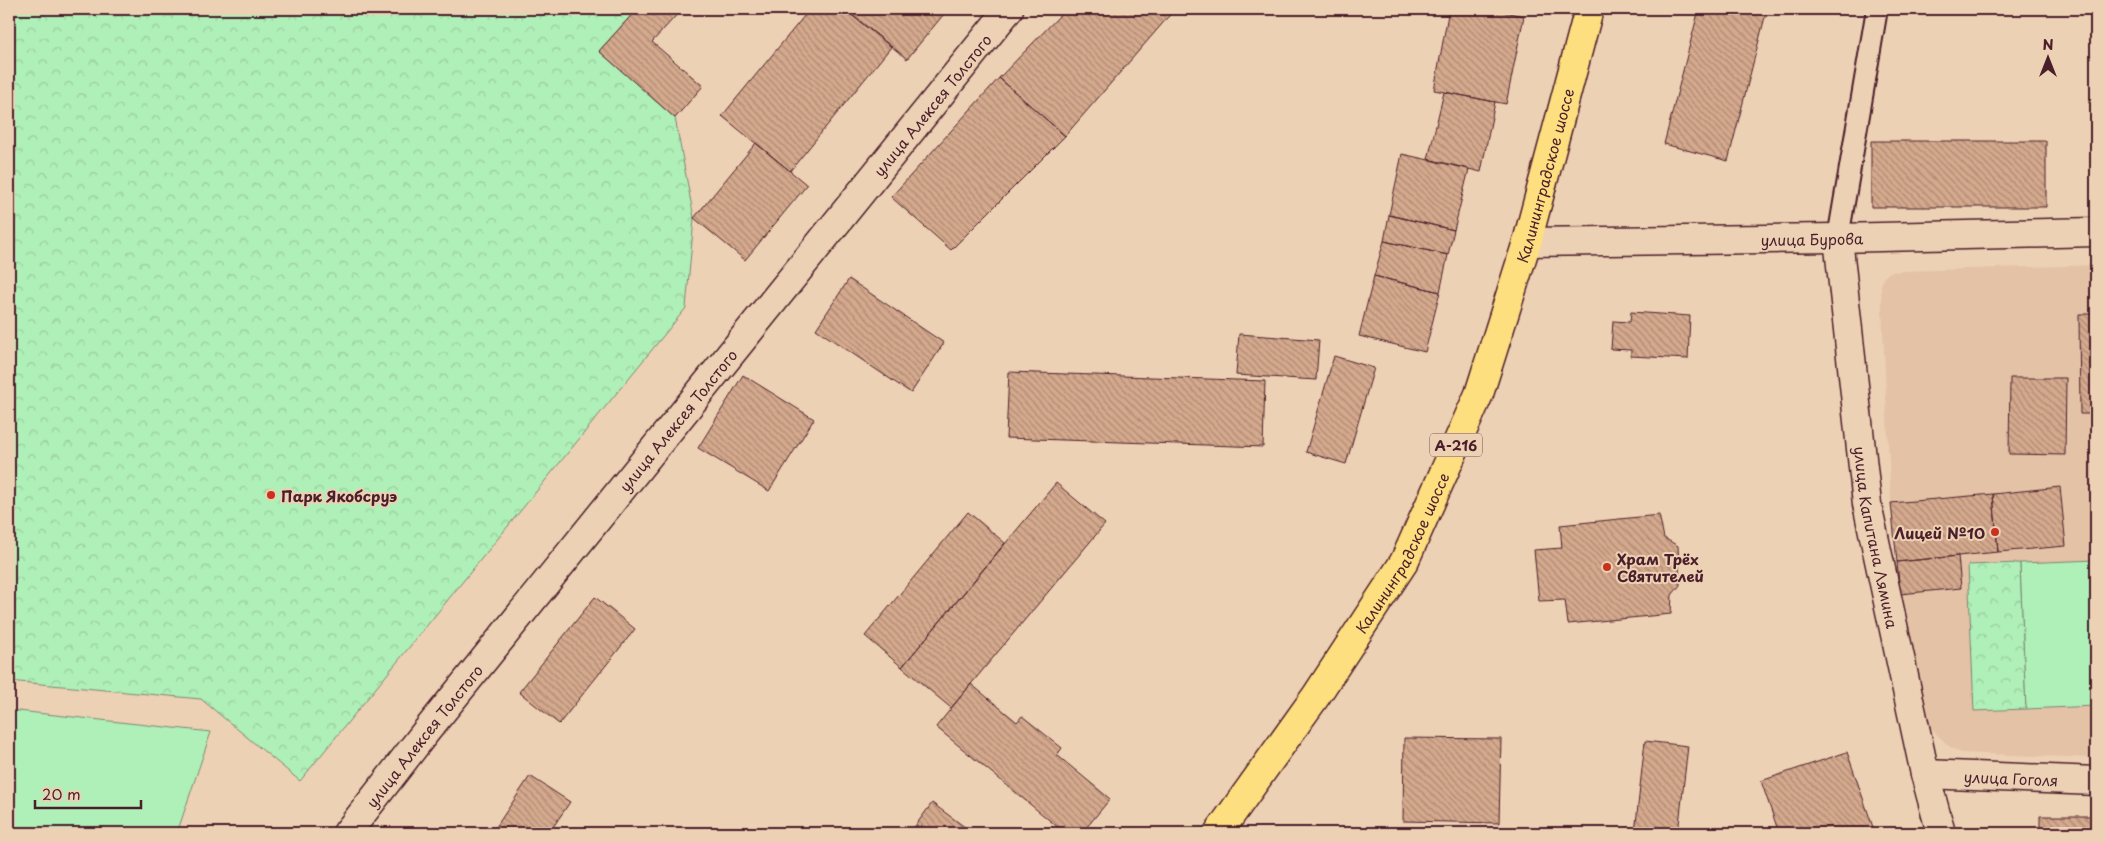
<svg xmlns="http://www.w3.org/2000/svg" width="2105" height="842" viewBox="0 0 2105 842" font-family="'Playpen Sans',sans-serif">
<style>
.built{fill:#e3c2a6}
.park{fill:url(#park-crowns);stroke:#7c8772}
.pitch{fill:#afefb8;stroke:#7c8772}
.building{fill:url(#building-back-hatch);stroke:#4a1f2b}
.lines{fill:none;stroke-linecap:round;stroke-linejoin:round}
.lane-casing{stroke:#4a1f2b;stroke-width:24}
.street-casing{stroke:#4a1f2b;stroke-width:31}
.primary-casing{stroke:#4a1f2b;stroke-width:31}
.lane{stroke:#edd1b4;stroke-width:20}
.street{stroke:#edd1b4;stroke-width:28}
.primary{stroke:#fedf80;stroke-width:28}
.poi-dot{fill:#c8321e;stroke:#edd1b4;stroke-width:2}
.labels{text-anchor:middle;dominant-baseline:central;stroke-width:4;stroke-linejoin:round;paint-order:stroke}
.shield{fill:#edd1b4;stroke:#7b5454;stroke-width:1}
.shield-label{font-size:14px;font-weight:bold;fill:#4a1f2b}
.street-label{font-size:15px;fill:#4a1f2b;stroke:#edd1b4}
.poi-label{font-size:15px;font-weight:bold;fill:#4a1f2b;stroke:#edd1b4;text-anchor:start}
</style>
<defs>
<pattern id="park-crowns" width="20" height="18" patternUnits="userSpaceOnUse" patternTransform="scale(1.25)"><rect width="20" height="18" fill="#afefb8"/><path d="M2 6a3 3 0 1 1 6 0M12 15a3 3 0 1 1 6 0" fill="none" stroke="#98cc9e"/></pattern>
<pattern id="building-back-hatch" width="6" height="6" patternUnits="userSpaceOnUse" patternTransform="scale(1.25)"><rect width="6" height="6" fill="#d4a98d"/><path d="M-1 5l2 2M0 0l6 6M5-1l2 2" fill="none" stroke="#ae8973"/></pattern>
</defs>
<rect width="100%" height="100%" fill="#edd1b4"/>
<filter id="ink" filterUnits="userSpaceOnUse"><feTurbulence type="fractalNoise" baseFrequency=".02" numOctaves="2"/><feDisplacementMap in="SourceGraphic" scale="10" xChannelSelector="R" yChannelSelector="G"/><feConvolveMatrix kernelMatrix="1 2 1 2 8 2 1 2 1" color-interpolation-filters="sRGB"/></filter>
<g filter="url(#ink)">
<path class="built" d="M 2096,265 L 2096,758 L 1961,753 L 1949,746 L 1926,724 L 1900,594 L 1891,503 L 1881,286 L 1883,278 L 1890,272 L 1905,271 Z"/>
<path class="park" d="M 9,9 L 637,9 L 599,51 L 675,118 L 694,218 L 686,308 L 300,781 L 201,699 L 9,681 Z
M 2020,563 L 2026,709 L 1974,711 L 1968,565 Z"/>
<path class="pitch" d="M 2096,560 L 2096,706 L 2026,709 L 2020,563 Z
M 9,710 L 211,732 L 177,833 L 9,833 Z"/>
<path class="building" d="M 637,9 L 682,9 L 652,42 L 703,86 L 675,118 L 599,51 Z
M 810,9 L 844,9 L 891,47 L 790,171 L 722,116 Z
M 856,9 L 948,9 L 907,59 L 851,14 Z
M 1066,9 L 1175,9 L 1065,136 L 999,78 Z
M 1449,9 L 1489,9 L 1524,16 L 1506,104 L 1434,90 Z
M 1699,9 L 1767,9 L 1728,161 L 1664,144 Z
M 999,78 L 1065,136 L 951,250 L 891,197 Z
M 1444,92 L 1495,102 L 1481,172 L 1428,159 Z
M 1871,141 L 2046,141 L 2046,207 L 1871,207 Z
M 756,143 L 807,185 L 745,260 L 694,218 Z
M 1402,154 L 1469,169 L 1454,230 L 1389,215 Z
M 1389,215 L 1454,230 L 1448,255 L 1384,241 Z
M 1384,241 L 1448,255 L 1440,292 L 1374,276 Z
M 1374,276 L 1440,292 L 1425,352 L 1359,336 Z
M 849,279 L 944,343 L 911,393 L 816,329 Z
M 1631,312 L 1690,316 L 1688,359 L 1631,356 L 1631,350 L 1611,349 L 1613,321 L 1630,322 Z
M 2079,314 L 2096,314 L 2096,414 L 2080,414 Z
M 1239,334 L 1319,340 L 1316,380 L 1236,375 Z
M 1334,356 L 1374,368 L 1346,464 L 1306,452 Z
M 1009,372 L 1265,381 L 1263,447 L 1006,438 Z
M 743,375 L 814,419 L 769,491 L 698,448 Z
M 2010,378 L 2066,378 L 2065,455 L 2009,454 Z
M 1056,483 L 1105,524 L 951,708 L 902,667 Z
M 2060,487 L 2066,546 L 1998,552 L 1993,494 Z
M 1993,494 L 1998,552 L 1897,562 L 1891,503 Z
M 968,512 L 1005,543 L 902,667 L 865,636 Z
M 1659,515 L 1664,538 L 1678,546 L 1680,585 L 1672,595 L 1671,614 L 1568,624 L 1565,600 L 1539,601 L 1534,550 L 1562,548 L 1560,525 Z
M 1958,556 L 1961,588 L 1900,594 L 1897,562 Z
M 595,597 L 635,629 L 559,724 L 519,692 Z
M 971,684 L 1017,722 L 1022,716 L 1062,748 L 1057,755 L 1110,799 L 1082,833 L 1065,833 L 936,727 Z
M 1404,738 L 1501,739 L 1499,823 L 1403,821 Z
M 1645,741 L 1688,746 L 1678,833 L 1635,833 Z
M 1847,752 L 1875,833 L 1779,833 L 1761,781 Z
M 530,776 L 570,802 L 549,833 L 492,833 Z
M 932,803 L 973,833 L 910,833 Z
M 2040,816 L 2096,816 L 2096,833 L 2040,833 Z"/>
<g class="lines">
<g class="lane-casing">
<path id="lane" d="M 1838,238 L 1877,9"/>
</g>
<g class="street-casing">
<g id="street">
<path id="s1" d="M 1838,238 L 1867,504 L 1925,774 L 1941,833"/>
<path id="s2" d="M 1527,242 L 1838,238 L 2096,232"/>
<path id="s3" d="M 1925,774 L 2096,781"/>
<path id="s4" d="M 347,833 L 424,734 L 1009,9"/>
</g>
</g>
<g class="primary-casing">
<g id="primary">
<path id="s5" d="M 1218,833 L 1316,696 L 1404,562 L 1479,394 L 1527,242 L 1589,9"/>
</g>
</g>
<use href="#lane" class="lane"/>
<use href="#street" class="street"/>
<use href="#primary" class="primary"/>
</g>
</g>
<g class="poi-dot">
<circle cx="271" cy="495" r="5"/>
<circle cx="1995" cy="532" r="5"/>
<circle cx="1607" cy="567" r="5"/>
</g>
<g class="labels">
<rect class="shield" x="1430" y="433.5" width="52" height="23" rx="4"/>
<g class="shield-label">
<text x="1456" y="445">А-216</text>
</g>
<g class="street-label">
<text stroke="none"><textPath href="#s4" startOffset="934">улица Алексея Толстого</textPath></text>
<text stroke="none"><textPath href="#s5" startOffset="741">Калининградское шоссе</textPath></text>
<text stroke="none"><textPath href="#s2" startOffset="285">улица Бурова</textPath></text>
<text stroke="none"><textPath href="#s4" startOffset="529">улица Алексея Толстого</textPath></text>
<text stroke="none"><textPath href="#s1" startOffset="302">улица Капитана Лямина</textPath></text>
<text stroke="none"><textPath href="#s5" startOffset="336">Калининградское шоссе</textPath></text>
<text stroke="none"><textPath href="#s4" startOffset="124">улица Алексея Толстого</textPath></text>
<text stroke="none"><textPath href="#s3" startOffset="86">улица Гоголя</textPath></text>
</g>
<g class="poi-label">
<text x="281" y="495">Парк Якобсруэ</text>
<text x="1985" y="532" text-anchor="end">Лицей №10</text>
<text x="1617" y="558">Храм Трёх<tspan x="1617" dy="17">Святителей</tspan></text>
</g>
</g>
<rect width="2105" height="842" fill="none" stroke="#edd1b4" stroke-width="30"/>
<rect x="15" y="15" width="2075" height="812" fill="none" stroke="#4a1f2b" stroke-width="2" filter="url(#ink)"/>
<g transform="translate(2048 58)" stroke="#edd1b4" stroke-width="4" paint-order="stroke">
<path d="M0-4L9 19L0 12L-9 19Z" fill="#4a1f2b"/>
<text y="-8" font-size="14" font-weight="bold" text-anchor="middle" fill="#4a1f2b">N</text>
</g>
<path d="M35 800v8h106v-8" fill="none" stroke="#4a1f2b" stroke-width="2.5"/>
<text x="42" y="800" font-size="15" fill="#4a1f2b" stroke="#edd1b4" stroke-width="4" paint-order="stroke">20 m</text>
</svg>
